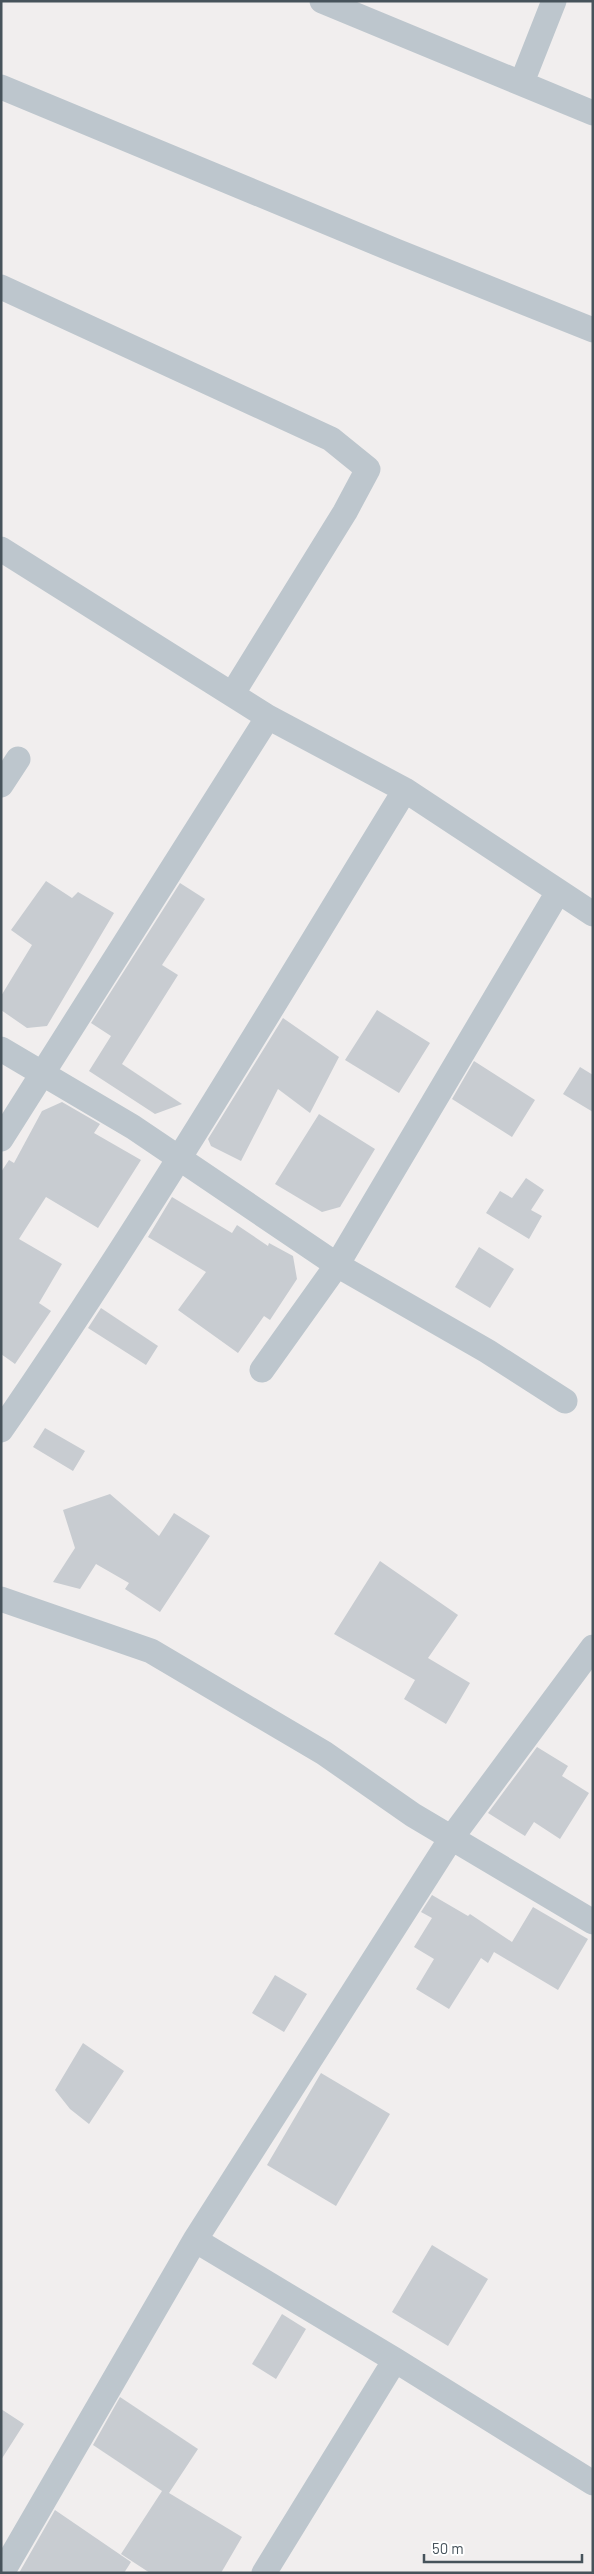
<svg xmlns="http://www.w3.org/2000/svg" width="594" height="2574" viewBox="0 0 594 2574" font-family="Barlow,sans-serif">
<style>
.building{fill:#c8ccd1}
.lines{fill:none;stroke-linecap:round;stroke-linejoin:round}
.minor{stroke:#bdc6cd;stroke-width:25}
</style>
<rect width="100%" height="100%" fill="#f1eeee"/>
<path class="building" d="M 46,881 L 72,898 L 78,892 L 114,913 L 47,1026 L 27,1028 L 1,1010 L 1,996 L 32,945 L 11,930 Z
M 180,883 L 205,899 L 162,965 L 178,975 L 122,1064 L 182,1104 L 155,1114 L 89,1071 L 111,1036 L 91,1023 Z
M 377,1010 L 430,1043 L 399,1093 L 345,1060 Z
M 283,1018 L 339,1057 L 310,1113 L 278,1089 L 241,1161 L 211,1146 L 208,1139 Z
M 474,1061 L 535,1100 L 512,1137 L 452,1099 Z
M 580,1067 L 593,1075 L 593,1112 L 563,1094 Z
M 62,1102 L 100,1124 L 94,1133 L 141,1160 L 98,1228 L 46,1197 L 26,1228 L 19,1239 L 62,1264 L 39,1303 L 51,1311 L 15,1364 L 1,1354 L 1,1172 L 9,1160 L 14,1163 L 42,1111 Z
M 319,1114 L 375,1149 L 340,1207 L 322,1212 L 275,1184 Z
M 526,1178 L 544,1190 L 531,1210 L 542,1216 L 529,1239 L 486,1213 L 500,1191 L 512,1198 Z
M 172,1197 L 232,1233 L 237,1225 L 268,1246 L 269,1243 L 293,1256 L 297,1279 L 270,1320 L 264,1316 L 238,1353 L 178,1310 L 206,1272 L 148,1237 Z
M 479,1247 L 514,1269 L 490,1308 L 455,1287 Z
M 101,1308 L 158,1346 L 146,1365 L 88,1328 Z
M 45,1428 L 85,1451 L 73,1471 L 33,1447 Z
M 110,1494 L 159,1536 L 174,1513 L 210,1536 L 160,1612 L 125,1589 L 129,1583 L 96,1564 L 80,1589 L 53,1582 L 75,1548 L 63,1510 Z
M 380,1561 L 458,1615 L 428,1658 L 470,1683 L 446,1724 L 404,1699 L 415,1680 L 334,1634 Z
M 537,1747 L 568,1766 L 562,1776 L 589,1793 L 560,1839 L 534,1822 L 525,1836 L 488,1813 Z
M 432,1895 L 468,1916 L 470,1914 L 512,1942 L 533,1907 L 588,1939 L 558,1990 L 494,1952 L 488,1963 L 481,1958 L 449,2009 L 416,1989 L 434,1959 L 414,1947 L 432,1918 L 421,1912 Z
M 275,1975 L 307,1994 L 284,2032 L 252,2013 Z
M 83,2043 L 124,2071 L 89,2124 L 70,2109 L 55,2090 Z
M 321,2073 L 390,2114 L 336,2206 L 267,2165 Z
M 432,2245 L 488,2279 L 448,2346 L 392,2312 Z
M 282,2314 L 306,2329 L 276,2379 L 252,2364 Z
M 120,2397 L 198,2449 L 169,2493 L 242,2537 L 221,2573 L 150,2573 L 121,2554 L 162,2491 L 93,2445 Z
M 1,2409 L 24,2424 L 1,2460 Z
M 55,2510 L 131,2562 L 124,2573 L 19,2573 Z"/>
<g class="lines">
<path class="minor" d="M 322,1 L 593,113
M 522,82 L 554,1
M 1,87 L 396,251 L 593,330
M 1,287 L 331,439 L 368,469 L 345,512 L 233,693
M 1,549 L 268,717 L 405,790 L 593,914
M 1,785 L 18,759
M 1,1049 L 133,1127 L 337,1265 L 487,1351 L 565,1401
M 1,1139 L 268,717
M 262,1370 L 337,1265 L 558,892
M 1,1430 C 145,1222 273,1005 405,790
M 1,1599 L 151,1651 L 324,1753 L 413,1815 L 593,1922
M 195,2240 L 395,2360 L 593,2483
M 2,2573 L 195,2240 L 452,1837 L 593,1647
M 264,2573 L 395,2360"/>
</g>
<rect width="594" height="2574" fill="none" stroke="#47535b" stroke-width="5"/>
<path d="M424 2554v8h158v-8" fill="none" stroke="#47535b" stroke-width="2.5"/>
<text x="432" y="2554" font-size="15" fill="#47535b" stroke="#ffffff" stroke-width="4" paint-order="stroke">50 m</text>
</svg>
